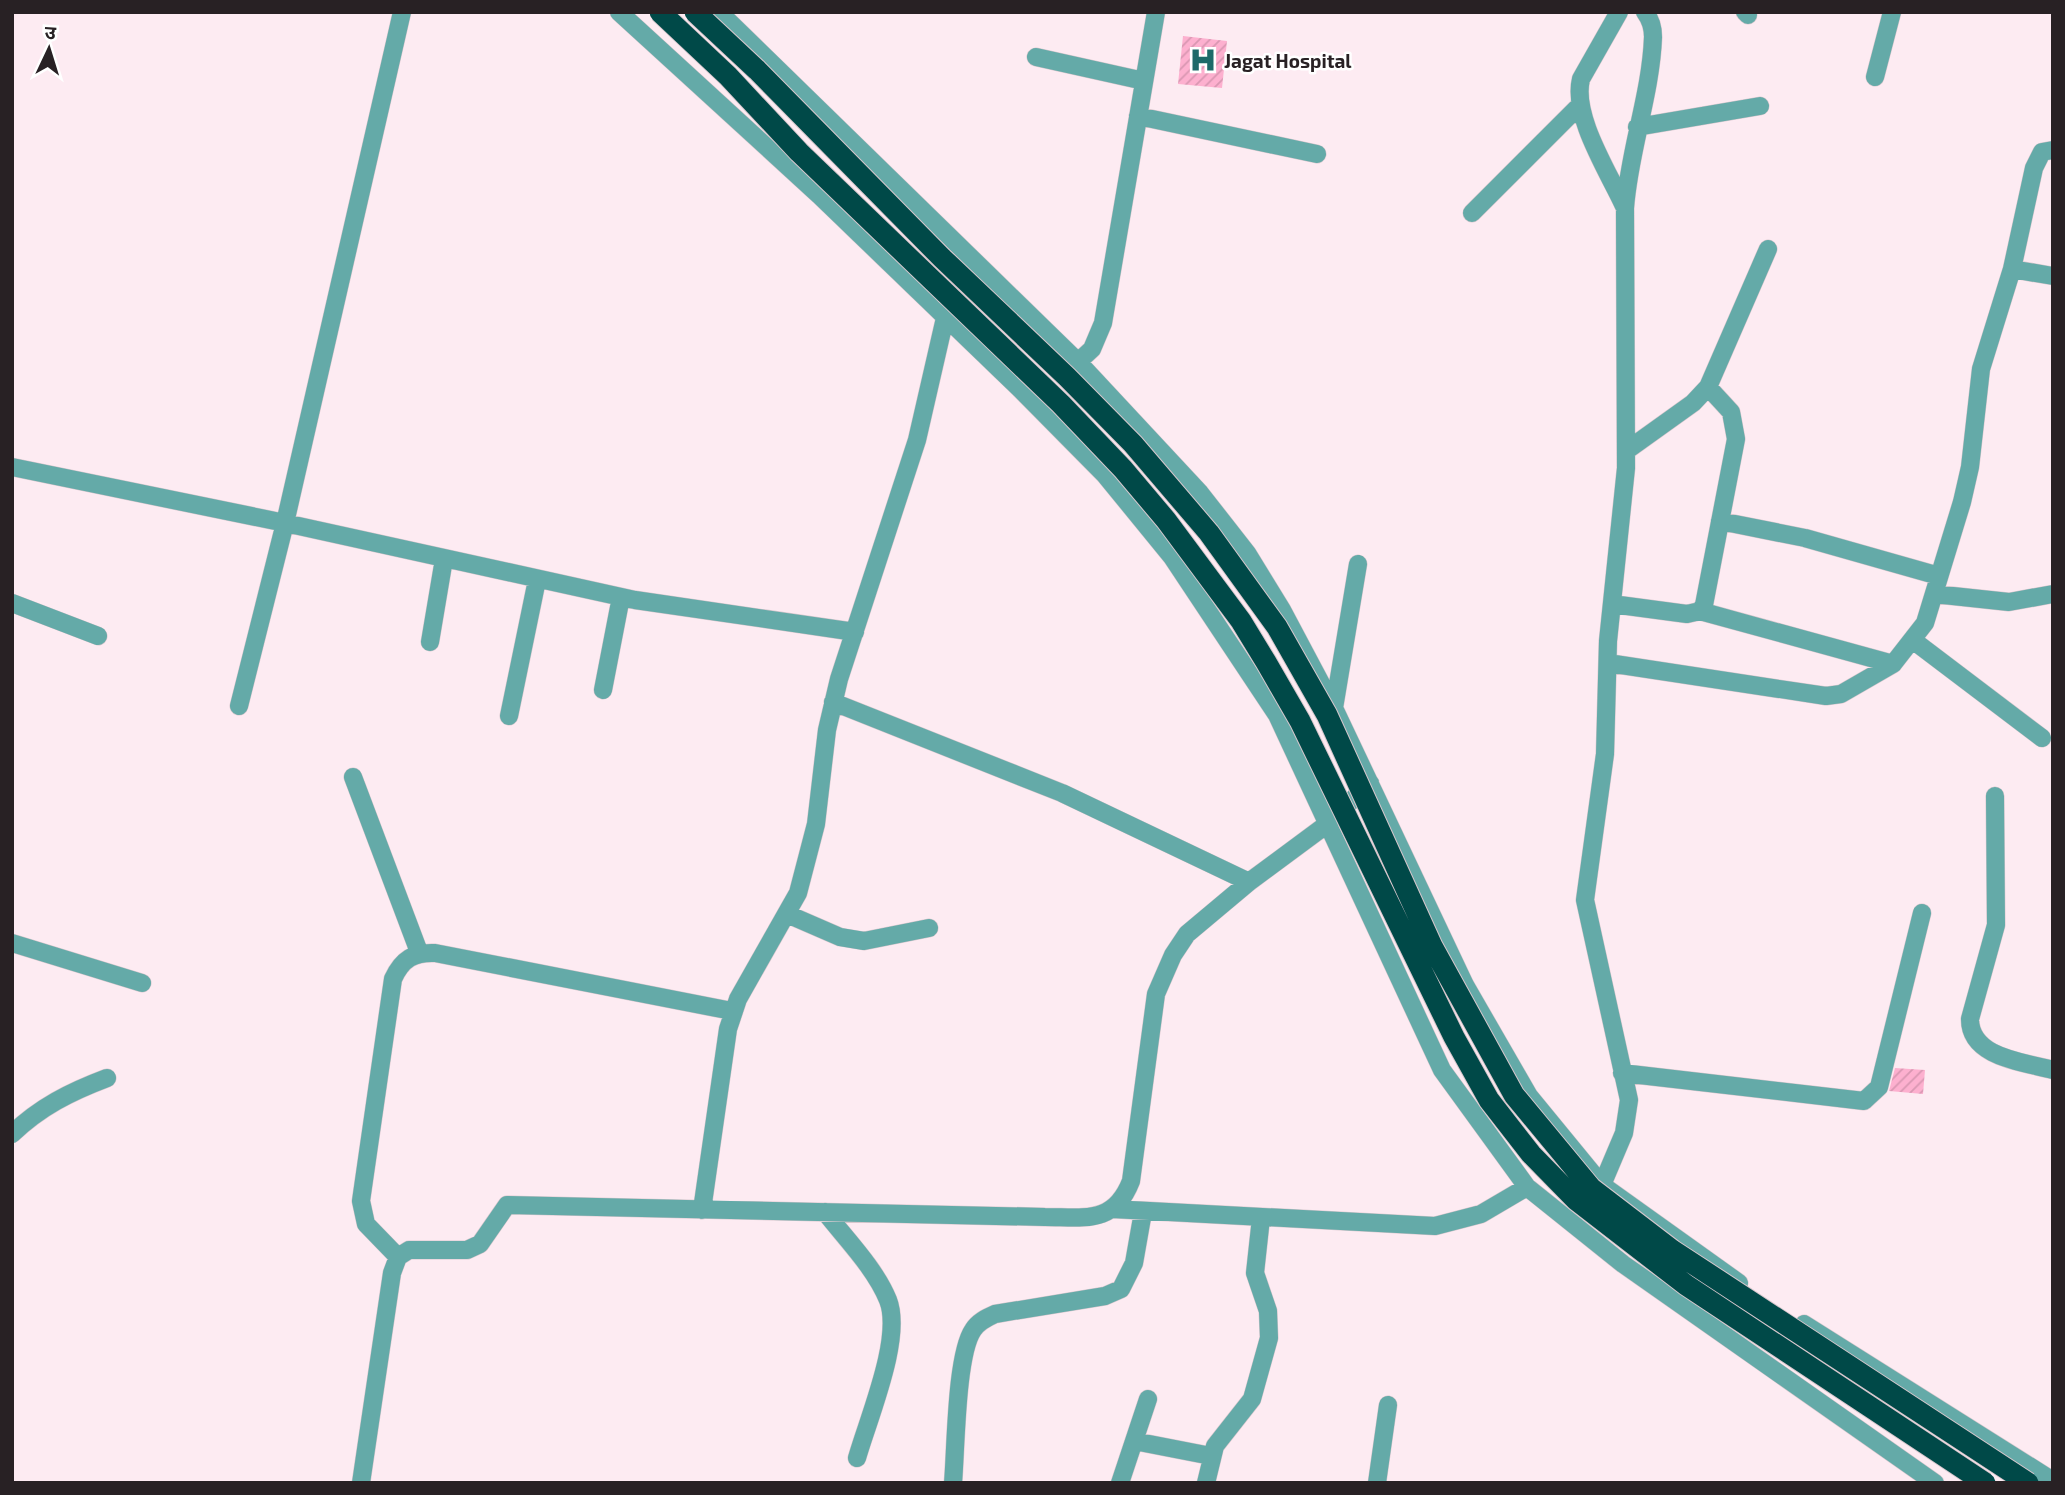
<svg xmlns="http://www.w3.org/2000/svg" width="2065" height="1495" viewBox="0 0 2065 1495" font-family="'Exo 2','Noto Sans Devanagari',sans-serif">
<style>
.building{fill:url(#building-hatch)}
.lines{fill:none;stroke-linecap:round;stroke-linejoin:round}
.minor-casing{stroke:#d7c7cd;stroke-width:19}
.minor{stroke:#64aaa8;stroke-width:18}
.highway-bridge-casing{stroke:#d7c7cd;stroke-width:23;stroke-linecap:butt}
.highway-bridge{stroke:#004948;stroke-width:21}
.labels{text-anchor:middle;dominant-baseline:central;stroke-width:5;stroke-linejoin:round;paint-order:stroke}
.poi-label{font-size:19px;font-weight:bold;fill:#282124;stroke:#fff;text-anchor:start}
</style>
<defs>
<pattern id="building-hatch" width="6" height="6" patternUnits="userSpaceOnUse" patternTransform="scale(1.75)"><rect width="6" height="6" fill="#fdb0cf"/><path d="M-1 1l2-2M0 6l6-6M5 7l2-2" fill="none" stroke="#d997b2"/></pattern>
</defs>
<rect width="100%" height="100%" fill="#fdebf2"/>
<path class="building" d="M 1183,36 L 1227,41 L 1222,88 L 1178,84 Z
M 1895,1068 L 1925,1070 L 1923,1094 L 1889,1091 Z"/>
<g class="lines">
<g class="minor-casing">
<path id="minor" d="M 619,12 L 819,195 L 1020,389 L 1105,475 L 1172,557 L 1277,715 L 1442,1070 L 1527,1187 L 1623,1264 L 1935,1483
M 719,12 L 1078,362 L 1200,493 L 1247,553 L 1282,610 L 1334,708 L 1465,985 L 1529,1096 L 1602,1185 L 1739,1283
M 1619,12 L 1581,79 C 1572,116 1608,171 1624,206
M 1745,12 L 1748,15
M 1036,57 L 1144,81
M 1875,77 L 1892,12
M 1138,116 L 1317,154
M 1637,127 L 1760,106
M 1472,213 L 1579,106
M 2012,269 L 2053,276
M 1078,362 L 1092,349 L 1103,323 L 1156,12
M 1626,451 L 1693,403 L 1708,387 L 1768,249
M 12,467 L 285,523 L 635,600 L 855,632
M 1720,521 L 1805,538 L 1939,576
M 1934,594 L 2009,602 L 2053,594
M 12,603 L 98,636
M 1612,604 L 1687,614 L 1700,611 L 1704,605 L 1736,439 L 1731,412 L 1708,387
M 1700,611 L 1893,664
M 1914,641 L 2042,738
M 430,642 L 444,559
M 1608,663 L 1826,696 L 1841,694 L 1893,664 L 1925,623 L 1962,502 L 1970,467 L 1981,369 L 2012,269 L 2034,168 L 2042,152 L 2053,150
M 603,690 L 621,597
M 833,702 L 1062,793 L 1249,882
M 239,706 L 285,523 L 402,12
M 1334,708 L 1358,564
M 509,716 L 537,580
M 353,777 L 419,952
M 1995,796 L 1996,925 L 1970,1019 C 1970,1058 2024,1062 2053,1070
M 787,914 L 840,937 L 864,941 L 929,928
M 12,943 L 142,983
M 1622,1073 L 1864,1101 L 1879,1087 L 1922,913
M 12,1134 C 40,1107 70,1092 107,1078
M 1602,1185 L 1624,1133 L 1629,1100 L 1585,900 L 1605,754 L 1608,641 L 1626,468 L 1625,208 C 1629,151 1651,94 1653,37 C 1653,27 1651,20 1645,12
M 1112,1209 L 1435,1226 L 1481,1214 L 1527,1187
M 702,1210 L 728,1029 L 738,999 L 798,893 L 816,824 L 827,730 L 839,679 L 917,440 L 945,318
M 825,1212 C 846,1239 875,1268 888,1300 C 903,1338 868,1419 857,1458
M 398,1257 L 366,1224 L 361,1201 L 393,979 C 402,959 414,952 435,953 L 732,1011
M 1804,1324 L 2053,1481
M 1134,1441 L 1211,1456
M 361,1483 L 392,1273 L 398,1257 L 409,1250 L 467,1250 L 480,1244 L 507,1205 L 1045,1217 C 1084,1217 1114,1225 1131,1181 L 1156,994 L 1173,955 L 1187,934 L 1249,882 L 1326,825 L 1370,783
M 953,1483 C 956,1449 956,1355 973,1330 C 978,1322 986,1318 995,1314 L 1105,1296 L 1121,1289 L 1134,1263 L 1143,1212
M 1120,1483 L 1148,1399
M 1206,1483 L 1215,1446 L 1252,1399 L 1269,1338 L 1268,1311 L 1255,1273 L 1261,1218
M 1377,1483 L 1388,1405"/>
</g>
<use href="#minor" class="minor"/>
<g class="highway-bridge-casing">
<path id="highway-bridge" d="M 660,12 L 728,76 L 799,152 L 1061,404 L 1123,469 L 1166,520 L 1241,621 L 1266,662 L 1300,721 L 1454,1037 L 1489,1100 L 1531,1154 L 1576,1200 L 1686,1285 L 1985,1483
M 695,12 L 757,70 L 942,258 L 1067,377 L 1133,444 L 1209,533 L 1277,627 L 1327,715 L 1432,946 L 1514,1095 L 1591,1188 L 1672,1250 L 2028,1483"/>
</g>
<use href="#highway-bridge" class="highway-bridge"/>
</g>
<defs>
<g id="hospital-bare" transform="scale(2.1)"><path d="M-5-5h3v3.5h4V-5h3V5h-3V1.5h-4V5h-3Z" fill="#1d6a69" stroke="#fff" stroke-width="2.5" paint-order="stroke"/></g>
</defs>
<g fill-rule="evenodd">
<use href="#hospital-bare" x="1203" y="60"/>
</g>
<g class="labels">
<g class="poi-label">
<text x="1224" y="60">Jagat Hospital</text>
</g>
</g>
<rect width="2065" height="1495" fill="none" stroke="#282124" stroke-width="28"/>
<g transform="translate(49 49) rotate(4)" stroke="#ffffff" stroke-width="5" paint-order="stroke">
<path d="M0-5L12 26L0 18L-12 26Z" fill="#282124"/>
<text y="-10" font-size="19" font-weight="bold" text-anchor="middle" fill="#282124">उ</text>
</g>
</svg>
